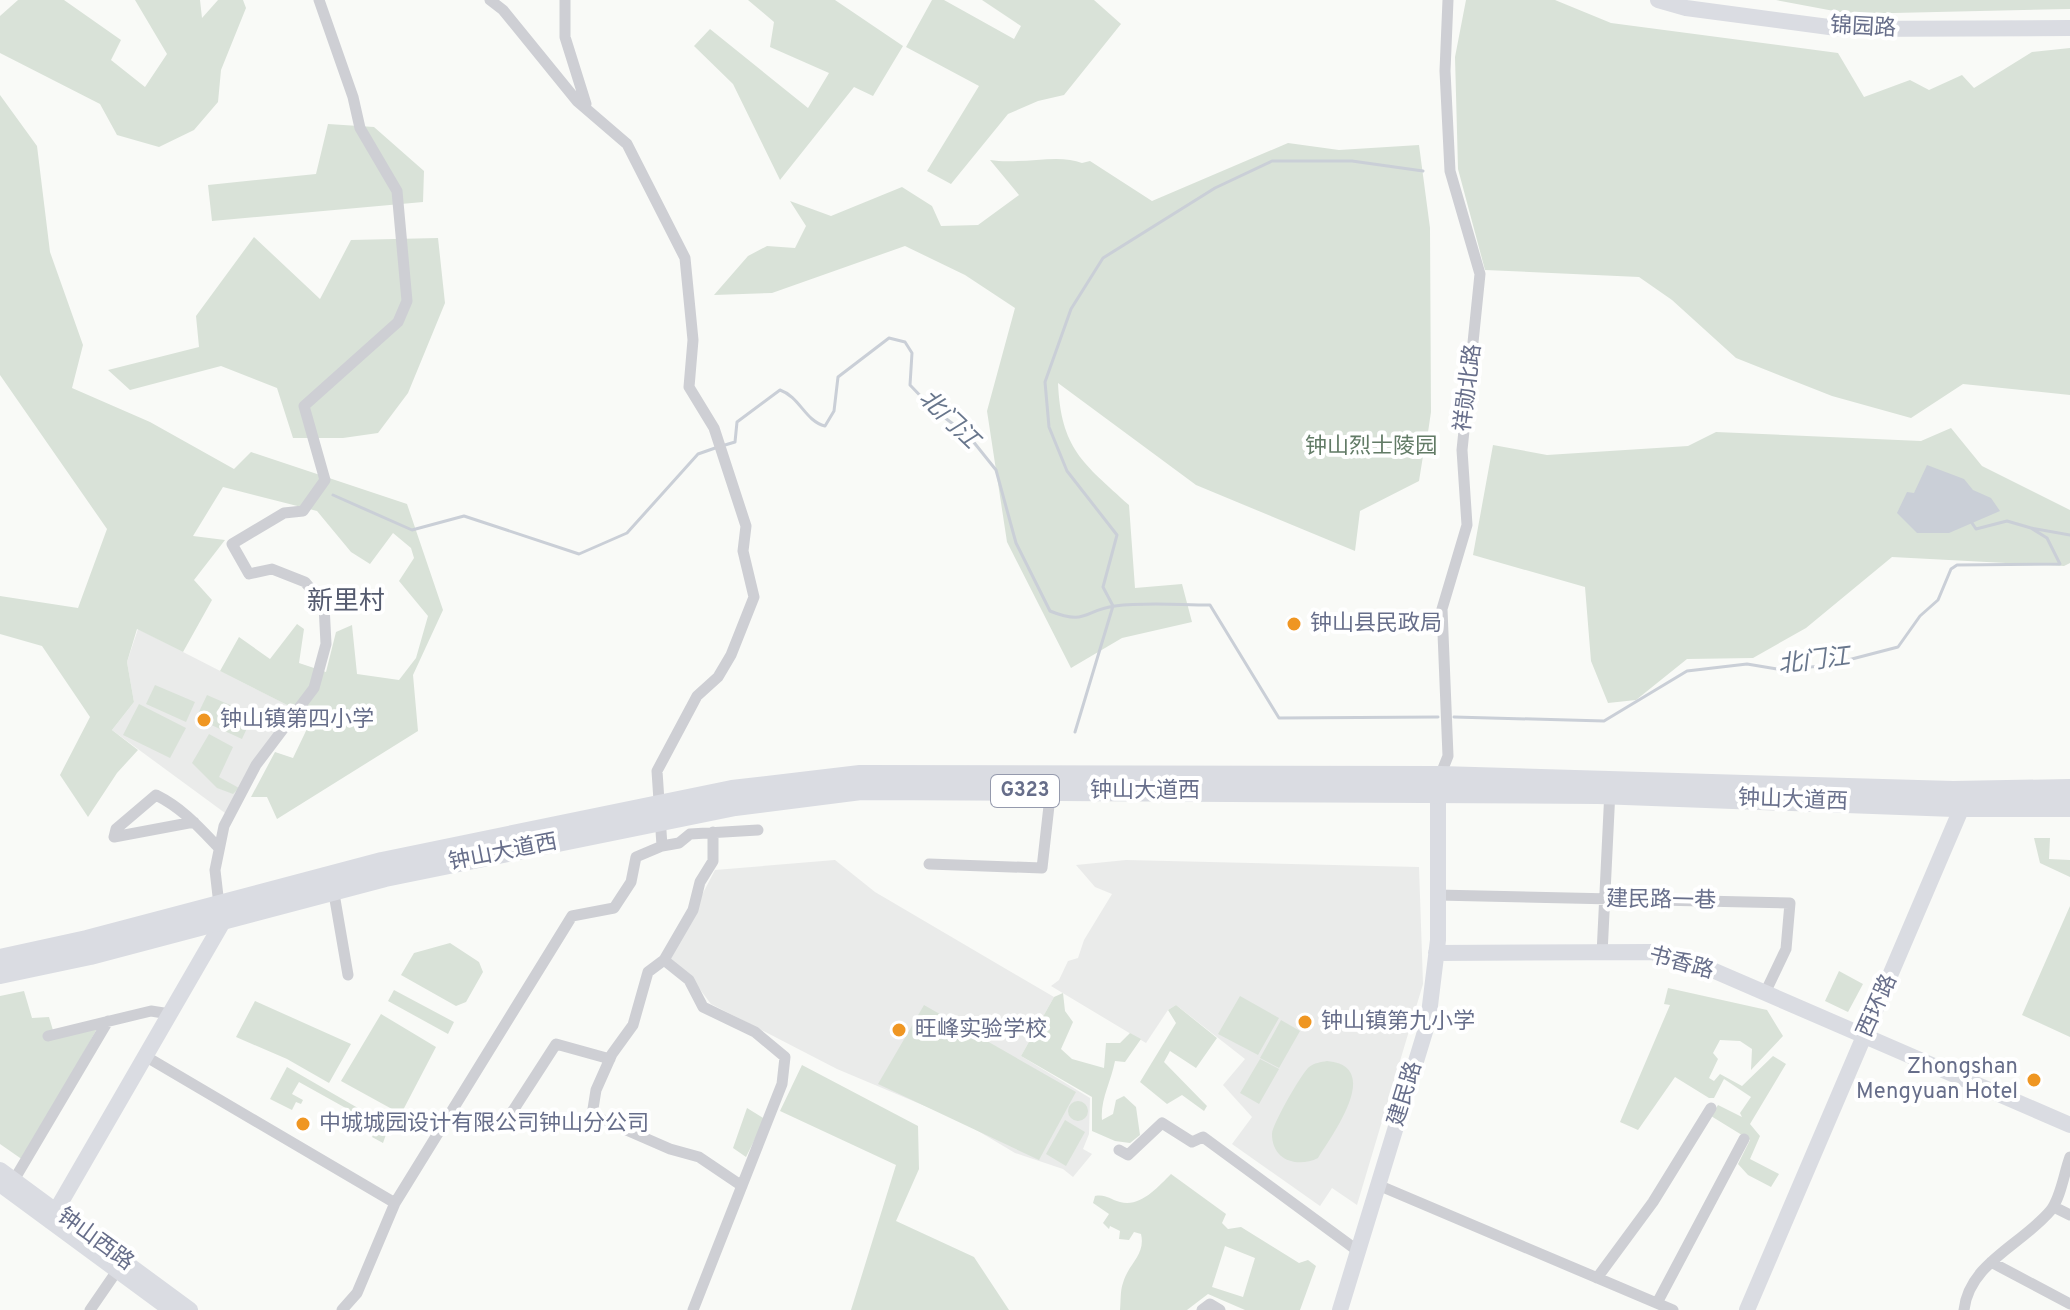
<svg xmlns="http://www.w3.org/2000/svg" width="2070" height="1310" viewBox="0 0 2070 1310" font-family="Overpass,'Noto Sans SC',sans-serif">
<style>
.built{fill:#eaebea}
.green{fill:#d9e2d8;fill-rule:evenodd}
.water{fill:#cacfd7}
.lines{fill:none;stroke-linecap:round;stroke-linejoin:round}
.stream{stroke:#cacfd7;stroke-width:3}
.street{stroke:#cecfd4;stroke-width:11}
.secondary{stroke:#dadce2;stroke-width:16}
.highway{stroke:#dadce2;stroke-width:20}
.poi-dot{fill:#ef9622;stroke:#fff;stroke-width:3}
.labels{text-anchor:middle;dominant-baseline:central;stroke-width:8;stroke-linejoin:round;paint-order:stroke}
.shield{fill:#fff;stroke:#959aad;stroke-width:2}
.shield-label{font-size:20px;font-weight:bold;fill:#676e8a}
.street-label{font-size:22px;fill:#676e8a;stroke:#fff}
.park-label{font-size:22px;fill:#627b66;stroke:#fff}
.poi-label{font-size:22px;fill:#676e8a;stroke:#fff;text-anchor:start}
.water-label{font-size:24px;font-style:italic;fill:#68768c;stroke:#fff}
.quarter-label{font-size:26px;fill:#555b6f;stroke:#fff}
</style>
<rect width="100%" height="100%" fill="#f9faf7"/>
<path class="built" d="M 138,629 L 295,709 L 225,813 L 112,730 L 134,702 L 127,662 Z
M 835,860 L 875,892 L 1054,997 L 1021,1056 L 1090,1098 L 1089,1134 L 1083,1149 L 1092,1154 L 1073,1177 L 1063,1169 L 1015,1153 L 963,1122 L 837,1069 L 711,1004 L 692,979 L 668,960 L 715,870 Z
M 1126,860 L 1419,867 L 1423,984 L 1357,1205 L 1332,1188 L 1320,1206 L 1232,1144 L 1252,1117 L 1223,1085 L 1245,1059 L 1176,1005 L 1168,1010 L 1146,1043 L 1051,986 L 1059,980 L 1068,961 L 1078,958 L 1084,940 L 1112,894 L 1095,887 L 1076,865 Z"/>
<path class="green" d="M 18,0 L 64,0 L 121,40 L 111,60 L 145,87 L 167,54 L 135,0 L 200,0 L 202,18 L 218,0 L 243,0 L 246,8 L 221,70 L 218,102 L 194,130 L 159,147 L 117,135 L 100,104 L 0,53 L 0,16 Z
M 748,0 L 835,0 L 903,46 L 873,96 L 854,87 L 780,180 L 733,84 L 694,46 L 710,29 L 808,108 L 829,73 L 770,47 L 774,22 Z
M 932,0 L 944,0 L 1014,39 L 1021,26 L 982,0 L 1094,0 L 1121,24 L 1064,95 L 1038,101 L 1008,114 L 951,184 L 927,171 L 979,86 L 906,47 Z
M 1466,0 L 1555,0 L 1611,23 L 1838,53 L 1864,97 L 1910,80 L 1929,90 L 1962,75 L 1974,88 L 2032,52 L 2070,48 L 2070,395 L 1963,384 L 1911,418 L 1832,396 L 1736,358 L 1672,300 L 1639,277 L 1485,270 L 1458,169 L 1455,57 Z
M 1776,0 L 2070,0 L 2070,9 L 1850,14 Z
M 0,95 L 37,146 L 50,252 L 83,345 L 72,388 L 150,422 L 234,469 L 251,452 L 407,504 L 443,610 L 413,675 L 418,731 L 277,819 L 267,797 L 251,797 L 275,752 L 293,758 L 316,710 L 295,709 L 220,671 L 239,637 L 270,659 L 297,624 L 304,629 L 299,663 L 326,672 L 336,632 L 352,625 L 357,674 L 399,680 L 416,658 L 428,616 L 399,581 L 414,558 L 411,548 L 393,533 L 370,564 L 351,552 L 317,511 L 223,487 L 193,536 L 225,540 L 194,580 L 212,600 L 183,652 L 137,629 L 127,662 L 134,702 L 112,730 L 138,750 L 117,773 L 88,817 L 60,775 L 90,717 L 42,646 L 0,634 L 0,596 L 78,608 L 107,529 L 0,375 Z
M 328,124 L 374,127 L 424,171 L 423,202 L 212,221 L 208,185 L 316,174 Z
M 1288,143 L 1339,150 L 1419,145 L 1430,228 L 1431,412 L 1427,439 L 1439,440 L 1438,457 L 1423,456 L 1419,481 L 1360,511 L 1355,551 L 1196,485 L 1058,383 C 1061,449 1083,463 1129,505 L 1135,588 L 1182,584 L 1192,622 L 1122,638 L 1071,668 L 1007,542 L 987,411 L 1015,308 L 965,275 L 905,246 L 772,293 L 714,295 L 748,256 L 767,246 L 795,248 L 806,226 L 790,201 L 831,216 L 902,187 L 932,206 L 941,226 L 978,225 L 1019,195 L 990,160 C 1020,165 1059,153 1082,163 L 1090,161 L 1152,201 Z
M 254,237 L 320,299 L 351,240 L 438,238 L 445,303 L 408,393 L 378,433 L 343,438 L 293,438 L 277,388 L 221,366 L 130,390 L 108,370 L 199,347 L 196,316 Z
M 1951,428 L 1982,466 L 2070,510 L 2070,563 L 2064,566 L 1892,557 L 1806,628 L 1753,658 L 1687,659 L 1636,700 L 1608,703 L 1591,661 L 1585,587 L 1473,555 L 1493,445 L 1547,455 L 1688,446 L 1716,432 L 1921,441 Z
M 155,685 L 195,702 L 186,722 L 146,704 Z
M 207,695 L 253,715 L 242,739 L 196,718 Z
M 139,704 L 186,728 L 170,758 L 123,735 Z
M 209,734 L 233,747 L 219,777 L 239,788 L 233,794 L 217,788 L 192,763 Z
M 2034,838 L 2050,838 L 2049,859 L 2070,860 L 2070,877 L 2040,863 Z
M 2070,906 L 2070,1037 L 2022,1015 Z
M 450,943 L 479,962 L 483,972 L 466,1002 L 456,1006 L 401,975 L 414,953 Z
M 1839,971 L 1863,984 L 1848,1012 L 1825,1001 Z
M 1668,988 L 1767,1010 L 1783,1036 L 1751,1070 L 1752,1049 L 1740,1041 L 1720,1040 L 1713,1053 L 1718,1059 L 1709,1078 L 1714,1081 L 1720,1074 L 1742,1086 L 1773,1056 L 1786,1064 L 1750,1124 L 1760,1136 L 1750,1159 L 1779,1174 L 1771,1187 L 1748,1175 L 1738,1164 L 1750,1140 L 1711,1116 L 1718,1105 L 1742,1117 L 1740,1113 L 1751,1097 L 1724,1079 L 1714,1098 L 1709,1098 L 1675,1077 L 1638,1130 L 1620,1122 L 1670,1005 L 1664,1004 Z
M 394,990 L 454,1022 L 448,1034 L 388,1001 Z
M 24,991 L 32,1018 L 49,1017 L 55,1037 L 98,1027 L 23,1160 L 0,1144 L 0,996 Z
M 1063,993 L 1065,1011 L 1073,1022 L 1061,1049 L 1072,1059 L 1104,1068 L 1106,1043 L 1120,1043 L 1130,1033 L 1141,1039 L 1125,1062 L 1115,1061 C 1111,1082 1100,1100 1102,1120 L 1113,1114 L 1116,1100 L 1124,1096 L 1136,1107 L 1140,1135 L 1130,1143 L 1115,1141 L 1092,1131 L 1092,1097 L 1021,1056 L 1054,997 Z
M 1240,996 L 1279,1018 L 1258,1055 L 1218,1034 Z
M 255,1001 L 351,1044 L 329,1083 L 287,1059 L 236,1037 Z
M 924,1005 L 1076,1092 L 1039,1160 L 878,1084 Z
M 1176,1005 L 1217,1038 L 1196,1068 L 1170,1051 L 1164,1062 L 1207,1106 L 1204,1111 L 1182,1095 L 1167,1104 L 1140,1082 L 1176,1023 L 1168,1010 Z
M 381,1014 L 436,1047 L 401,1114 L 341,1081 Z
M 1281,1020 L 1300,1031 L 1279,1068 L 1260,1058 Z
M 1260,1059 L 1279,1069 L 1259,1104 L 1240,1093 Z
M 1327,1061 C 1384,1066 1332,1135 1318,1158 C 1298,1168 1272,1161 1272,1134 C 1272,1125 1301,1074 1309,1067 C 1314,1063 1321,1062 1327,1061 Z
M 802,1065 L 918,1126 L 919,1169 L 896,1221 L 974,1257 L 1009,1310 L 851,1310 L 896,1165 L 780,1111 Z
M 287,1067 L 389,1126 L 383,1143 L 372,1137 L 378,1126 L 299,1082 L 292,1094 L 303,1100 L 301,1104 L 296,1102 L 292,1110 L 270,1099 Z
M1068 1111a10 10 0 1 1 20 0a10 10 0 1 1-20 0Z
M 747,1108 L 765,1119 L 746,1157 L 733,1148 Z
M 1065,1120 L 1085,1132 L 1066,1166 L 1046,1154 Z
M 1171,1174 L 1226,1214 L 1222,1223 L 1228,1229 L 1241,1227 L 1299,1263 L 1308,1260 L 1316,1266 L 1300,1310 L 1245,1310 L 1208,1294 L 1187,1310 L 1120,1310 C 1121,1301 1120,1291 1123,1283 C 1128,1264 1146,1255 1141,1234 L 1134,1232 L 1129,1240 L 1119,1239 L 1120,1231 L 1110,1226 L 1109,1229 L 1103,1223 L 1109,1214 L 1093,1203 L 1095,1196 C 1106,1194 1109,1199 1120,1202 C 1140,1208 1158,1187 1171,1174 ZM 1225,1246 L 1255,1258 L 1243,1297 L 1212,1287 Z"/>
<path class="water" d="M 1927,465 L 1964,479 L 1973,490 L 1991,498 L 2000,511 L 1949,533 L 1917,533 L 1897,513 L 1907,492 L 1914,493 Z"/>
<g class="lines">
<path class="stream" d="M 725,445 L 735,442 L 737,422 L 780,390 C 800,397 805,421 825,426 L 834,411 L 838,377 L 889,338 L 905,342 L 912,353 L 910,385 L 933,409 L 968,435 L 996,470 L 1016,543 L 1050,611 C 1087,626 1084,610 1115,606 C 1146,602 1179,605 1210,605 L 1279,718 L 1438,717
M 333,495 L 412,530 L 464,516 L 579,554 L 627,533 L 698,454 L 718,447
M 1972,523 L 1976,529 L 2007,521 L 2031,528
M 1454,717 L 1604,721 L 1687,671 L 1747,664 L 1777,669 L 1825,666 L 1898,647 L 1920,616 L 1938,600 L 1951,569 L 1957,565 L 2060,564 L 2047,538 L 2031,528 L 2070,535
M 1075,732 L 1113,606 L 1103,587 L 1117,535 L 1067,471 L 1049,427 L 1045,382 L 1071,309 L 1103,258 L 1215,188 L 1272,161 L 1352,161 L 1423,171"/>
<path class="street" d="M 565,0 L 565,37 L 586,104
M 1440,776 L 1448,756 L 1442,609 L 1467,525 L 1462,450 L 1480,274 L 1450,171 L 1445,71 L 1448,0
M 194,822 L 114,837 L 116,829 L 156,795 C 182,808 198,826 218,847
M 662,846 L 679,843 L 690,834 L 758,830
M 929,864 L 1042,868 L 1051,788
M 333,888 L 348,975
M 1437,895 L 1790,903 L 1786,949 L 1765,993
M 219,905 L 215,870 L 224,826 L 256,765 L 314,688 L 326,644 L 324,605 L 305,582 L 272,569 L 249,574 L 232,544 L 284,513 L 303,511 L 325,480 L 304,406 L 398,322 L 407,301 L 397,191 L 360,128 L 353,97 L 319,0
M 1602,954 L 1610,790
M 664,960 L 648,972 L 633,1025 L 612,1054 L 596,1090 L 592,1115 L 670,1149 L 699,1157 L 742,1186
M 48,1036 L 151,1011 L 170,1014
M 145,1056 L 395,1203
M 505,1123 L 556,1044 L 610,1059
M 1119,1150 L 1128,1155 L 1162,1123 L 1192,1142 L 1203,1137 L 1358,1251
M 14,1180 L 108,1021
M 1378,1185 L 1673,1310
M 2054,1207 L 2070,1215
M 1991,1262 L 2070,1304
M 1597,1278 L 1653,1202 L 1711,1108
M 1657,1303 L 1744,1139
M 90,1310 L 121,1265
M 342,1310 L 357,1293 L 395,1203 L 572,916 L 614,908 L 631,882 L 636,857 L 662,846 L 657,771 L 697,696 L 718,677 L 731,655 L 754,597 L 743,551 L 746,526 L 714,428 L 689,387 L 693,340 L 685,258 L 627,144 L 577,101 L 503,10 L 490,0
M 693,1310 L 782,1084 L 785,1057 L 755,1032 L 703,1007 L 689,980 L 664,960 L 693,910 L 700,882 L 713,861 L 713,832
M 1202,1310 L 1210,1304 L 1220,1310
M 1964,1310 C 1969,1263 2023,1244 2051,1210 C 2061,1197 2064,1173 2070,1157"/>
<path class="secondary" d="M 1658,0 L 1686,8 L 1844,29 L 2070,28
M 1436,953 L 1652,952 L 1710,969 L 2070,1125
M 0,1170 L 190,1310
M 0,1184 L 171,1310
M 50,1221 L 224,920 L 222,914
M 1340,1310 L 1428,1022 L 1438,940 L 1438,785
M 1747,1310 L 1965,800"/>
<path class="highway" d="M 0,959 L 87,940 L 382,862 L 732,790 L 860,775 L 1440,776 L 1953,791 L 2070,789
M 0,974 L 90,955 L 385,877 L 735,806 L 861,790 L 1598,794 L 1954,807 L 2070,807"/>
</g>
<g class="poi-dot">
<circle cx="1294" cy="624" r="8"/>
<circle cx="204" cy="720" r="8"/>
<circle cx="1305" cy="1022" r="8"/>
<circle cx="899" cy="1030" r="8"/>
<circle cx="2034" cy="1080" r="8"/>
<circle cx="303" cy="1124" r="8"/>
</g>
<g class="labels">
<rect class="shield" x="991" y="775" width="68" height="32" rx="6"/>
<g class="shield-label">
<text x="1025" y="791">G323</text>
</g>
<g class="street-label">
<text transform="translate(1863 28) rotate(3)">锦园路</text>
<text transform="translate(1469 388) rotate(-83)">祥勋北路</text>
<text x="1145" y="791">钟山大道西</text>
<text transform="translate(1793 801) rotate(2)">钟山大道西</text>
<text transform="translate(503 853) rotate(-11)">钟山大道西</text>
<text transform="translate(1661 901) rotate(1)">建民路一巷</text>
<text transform="translate(1681 964) rotate(15)">书香路</text>
<text transform="translate(1878 1006) rotate(-66)">西环路</text>
<text transform="translate(1406 1094) rotate(-73)">建民路</text>
<text transform="translate(95 1240) rotate(36)">钟山西路</text>
</g>
<g class="park-label">
<text x="1371" y="447">钟山烈士陵园</text>
</g>
<g class="poi-label">
<text x="1310" y="624">钟山县民政局</text>
<text x="220" y="720">钟山镇第四小学</text>
<text x="1321" y="1022">钟山镇第九小学</text>
<text x="915" y="1030">旺峰实验学校</text>
<text x="2018" y="1067" text-anchor="end">Zhongshan<tspan x="2018" dy="25">Mengyuan Hotel</tspan></text>
<text x="319" y="1124">中城城园设计有限公司钟山分公司</text>
</g>
<g class="water-label">
<text transform="translate(948 420) rotate(44)">北门江</text>
<text transform="translate(1814 662) rotate(-7)">北门江</text>
</g>
<g class="quarter-label">
<text x="346" y="602">新里村</text>
</g>
</g>
</svg>
